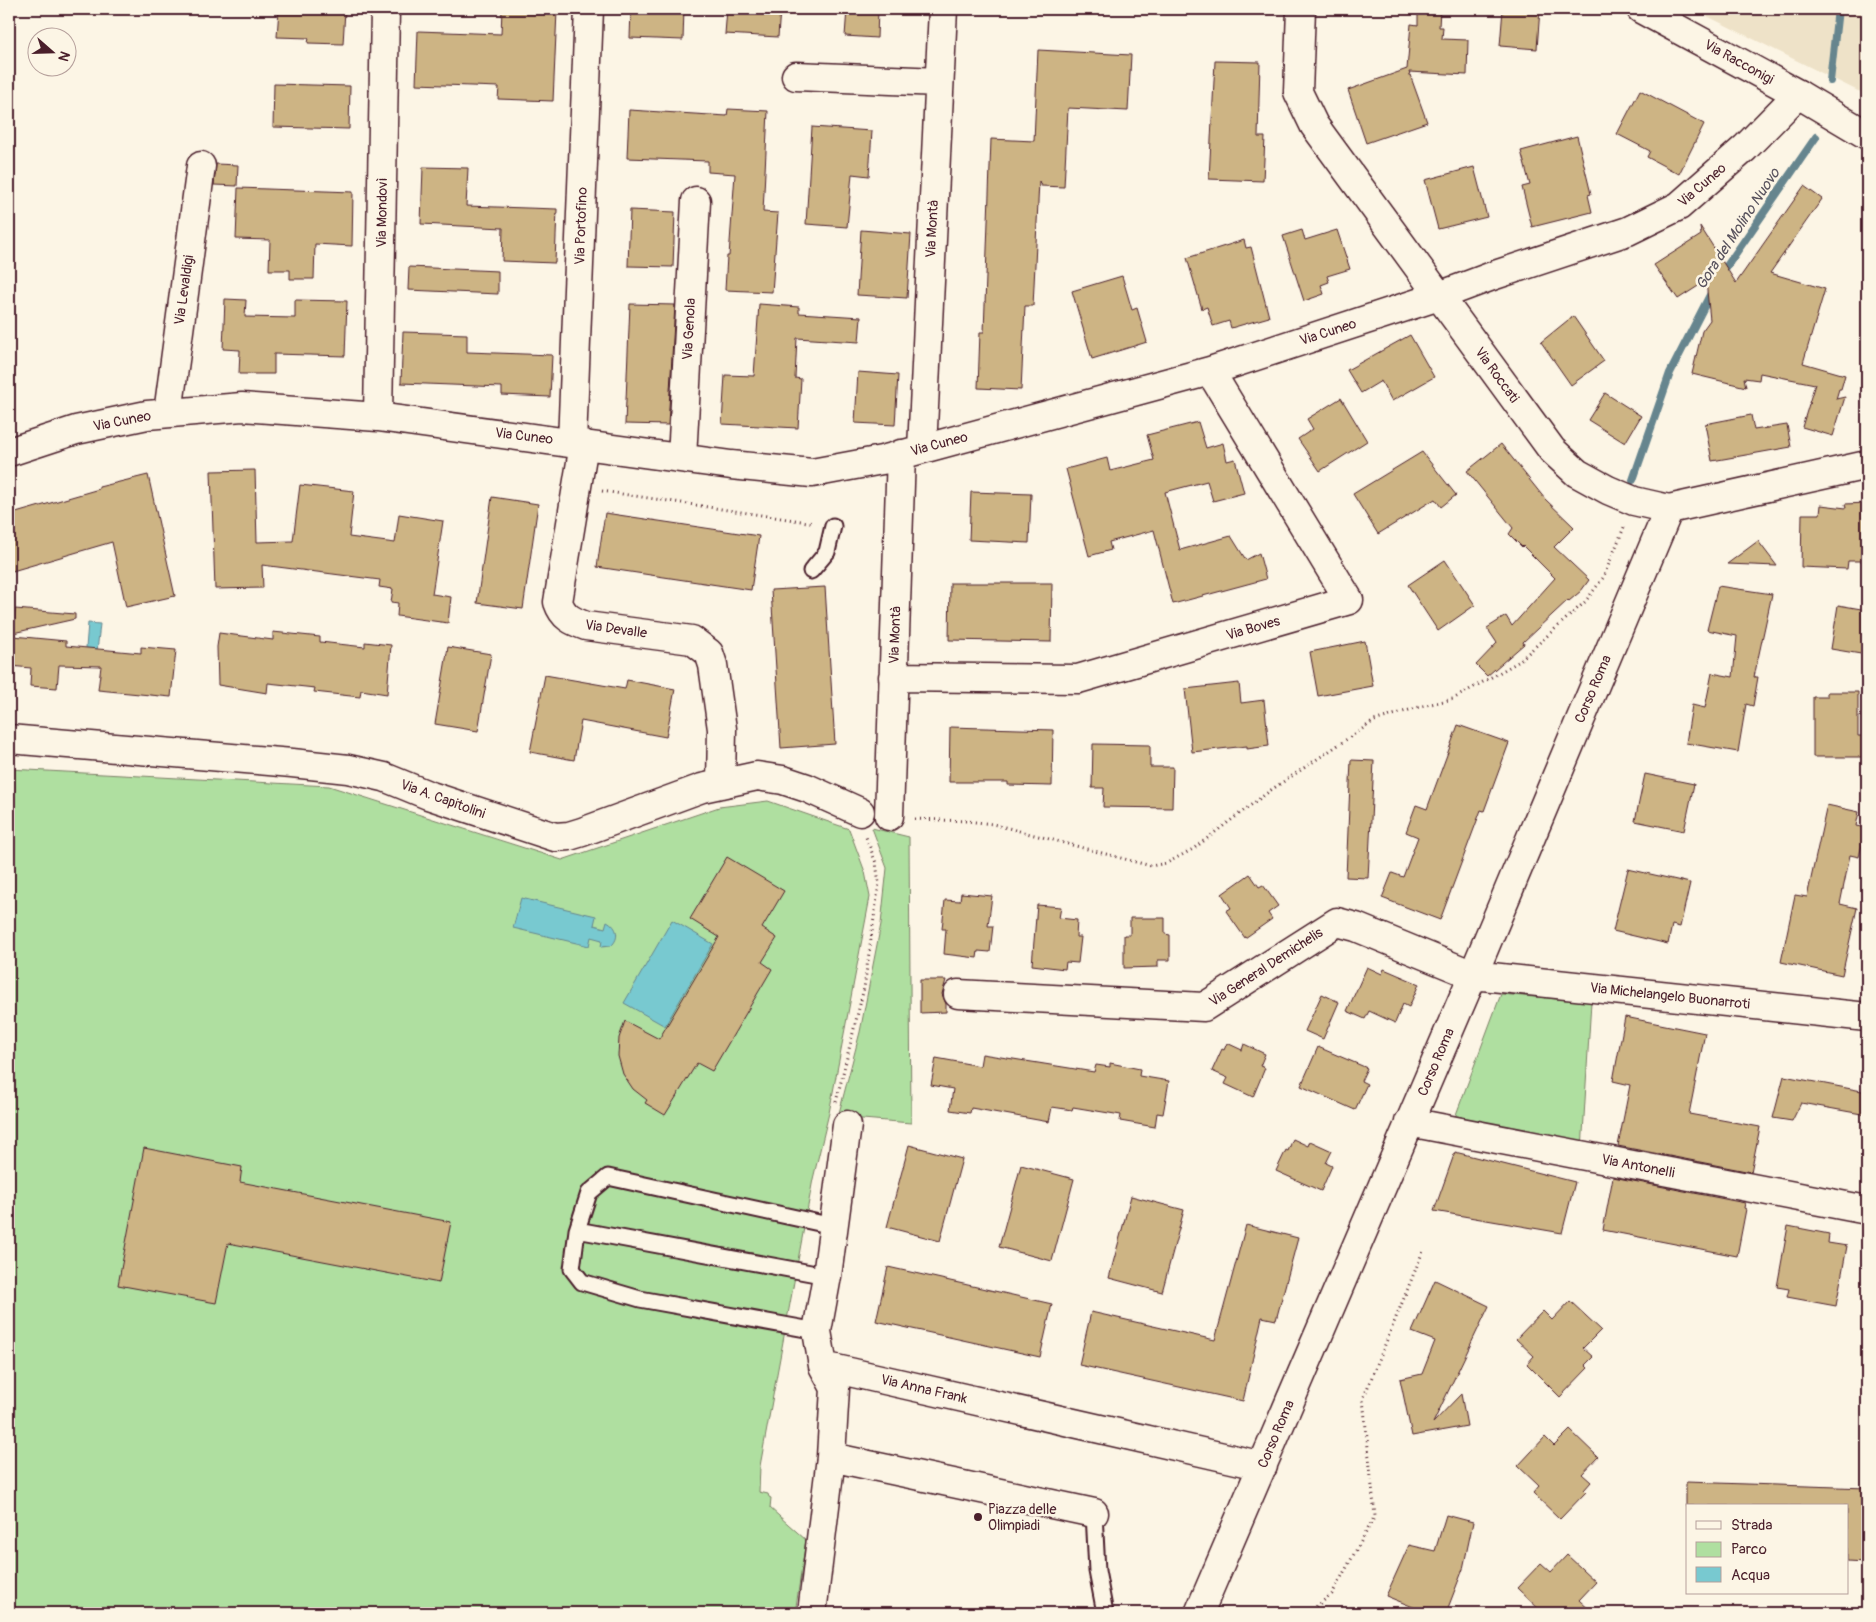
<svg xmlns="http://www.w3.org/2000/svg" width="1876" height="1622" viewBox="0 0 1876 1622" font-family="Pangolin,sans-serif">
<style>
.built{fill:#eee2c8}
.green{fill:#afdfa0;stroke:#7c7f66}
.water{fill:#78c9d0;stroke:#66858e}
.lines{fill:none;stroke-linecap:round;stroke-linejoin:round}
.stream{stroke:#66858e;stroke-width:8}
.building{fill:#cdb484;stroke:#4a1f2b}
.lane-casing{stroke:#4a1f2b;stroke-width:19}
.street-casing{stroke:#4a1f2b;stroke-width:31}
.primary-casing{stroke:#4a1f2b;stroke-width:31}
.path{stroke:#4a1f2b;stroke-width:3;stroke-dasharray:1 4;stroke-linecap:butt}
.lane{stroke:#fcf5e5;stroke-width:15}
.street{stroke:#fcf5e5;stroke-width:28}
.primary{stroke:#fcf5e5;stroke-width:28}
.poi-dot{fill:#4a1f2b;stroke:#fcf5e5;stroke-width:2}
.labels{text-anchor:middle;dominant-baseline:central;stroke-width:5;stroke-linejoin:round;paint-order:stroke}
.street-label{font-size:14px;fill:#4a1f2b;stroke:#fcf5e5}
.poi-label{font-size:14px;fill:#4a1f2b;stroke:#fcf5e5;text-anchor:start}
.water-label{font-size:15px;font-style:italic;fill:#58525d;stroke:#fcf5e5}
</style>
<rect width="100%" height="100%" fill="#fcf5e5"/>
<filter id="ink" filterUnits="userSpaceOnUse"><feTurbulence type="fractalNoise" baseFrequency=".02" numOctaves="2"/><feDisplacementMap in="SourceGraphic" scale="10" xChannelSelector="R" yChannelSelector="G"/><feConvolveMatrix kernelMatrix="1 2 1 2 8 2 1 2 1" color-interpolation-filters="sRGB"/></filter>
<g filter="url(#ink)">
<path class="built" d="M 1693,9 L 1867,9 L 1867,93 L 1858,91 Z"/>
<path class="green" d="M 9,769 L 329,786 L 562,860 L 719,807 L 768,801 L 849,829 L 865,872 L 870,897 L 829,1113 L 813,1179 L 760,1466 L 759,1492 L 768,1494 L 769,1497 L 771,1498 L 770,1508 L 806,1540 L 795,1613 L 9,1613 Z
M 872,828 L 909,837 L 911,1123 L 838,1117 L 860,1032 L 881,924 L 887,868 Z
M 1501,994 L 1591,1002 L 1582,1150 L 1454,1120 Z"/>
<path class="water" d="M 88,623 L 100,624 L 96,661 L 85,660 Z
M 521,898 L 596,916 L 594,925 L 605,928 L 607,921 C 618,927 620,938 611,946 L 601,947 L 602,940 L 591,937 L 589,946 L 513,928 Z
M 672,920 L 713,944 L 665,1026 L 624,1003 Z"/>
<g class="lines">
<path class="stream" d="M 1830,81 L 1838,9
M 1720,276 L 1816,137
M 1633,480 L 1670,373 L 1712,291"/>
</g>
<path class="building" d="M 279,9 L 345,10 L 343,44 L 308,43 L 309,38 L 277,37 Z
M 502,9 L 557,11 L 553,101 L 498,99 L 499,87 L 416,84 L 418,31 L 501,34 Z
M 631,9 L 684,9 L 683,40 L 630,38 Z
M 727,9 L 780,9 L 778,37 L 725,34 Z
M 847,9 L 878,9 L 877,38 L 845,36 Z
M 1418,9 L 1440,9 L 1439,27 L 1443,27 L 1442,39 L 1468,40 L 1467,75 L 1409,72 L 1427,122 L 1366,143 L 1348,90 L 1407,69 L 1411,24 L 1418,25 Z
M 1503,9 L 1540,9 L 1537,49 L 1500,46 Z
M 1038,50 L 1131,55 L 1128,111 L 1068,108 L 1064,187 L 1041,186 L 1039,181 L 1033,306 L 1025,306 L 1021,390 L 978,388 L 980,332 L 984,332 L 991,139 L 1034,141 Z
M 1215,61 L 1260,62 L 1258,137 L 1265,137 L 1263,181 L 1209,179 Z
M 274,84 L 350,86 L 349,129 L 273,127 Z
M 1640,90 L 1704,124 L 1679,174 L 1647,157 L 1650,151 L 1617,134 Z
M 728,109 L 768,111 L 763,212 L 778,213 L 772,292 L 725,290 L 727,256 L 729,256 L 735,174 L 708,172 L 708,161 L 627,158 L 629,110 L 727,116 Z
M 812,127 L 872,131 L 869,176 L 852,174 L 847,227 L 806,224 Z
M 1577,136 L 1591,194 L 1588,195 L 1592,212 L 1532,227 L 1522,187 L 1530,185 L 1521,151 Z
M 216,164 L 238,165 L 237,186 L 214,185 Z
M 423,167 L 468,168 L 466,206 L 557,209 L 555,263 L 502,261 L 503,228 L 421,224 Z
M 1474,167 L 1487,217 L 1438,229 L 1425,180 Z
M 1804,186 L 1822,199 L 1770,273 L 1825,289 L 1803,363 L 1845,375 L 1841,389 L 1839,389 L 1836,399 L 1845,397 L 1833,436 L 1802,427 L 1809,404 L 1811,403 L 1809,403 L 1815,384 L 1760,373 L 1759,380 L 1744,378 L 1746,387 L 1692,374 L 1702,331 L 1710,320 L 1706,281 L 1678,299 L 1654,265 L 1701,235 L 1700,226 L 1736,283 Z
M 238,188 L 353,192 L 352,246 L 315,244 L 314,279 L 290,279 L 290,270 L 269,270 L 270,240 L 236,239 Z
M 630,210 L 675,212 L 673,267 L 628,266 Z
M 861,230 L 911,234 L 907,298 L 857,295 Z
M 1302,230 L 1305,240 L 1337,230 L 1350,269 L 1327,276 L 1329,282 L 1321,285 L 1324,294 L 1304,301 L 1283,236 Z
M 1244,240 L 1246,248 L 1251,247 L 1269,317 L 1231,328 L 1229,321 L 1213,326 L 1207,307 L 1202,309 L 1187,258 Z
M 409,267 L 498,271 L 498,294 L 408,290 Z
M 1122,276 L 1132,310 L 1137,308 L 1147,342 L 1092,359 L 1072,291 Z
M 225,299 L 246,300 L 245,317 L 295,318 L 295,300 L 347,301 L 345,356 L 274,354 L 274,374 L 239,374 L 240,350 L 223,349 Z
M 630,304 L 675,305 L 668,425 L 625,424 Z
M 759,304 L 799,307 L 799,313 L 861,317 L 859,342 L 797,338 L 795,378 L 801,379 L 798,428 L 722,424 L 725,375 L 754,376 Z
M 1573,316 L 1604,361 L 1571,385 L 1541,342 Z
M 403,332 L 467,334 L 467,352 L 552,355 L 550,397 L 502,395 L 502,387 L 401,383 Z
M 1410,335 L 1434,377 L 1392,401 L 1381,381 L 1361,393 L 1347,370 Z
M 858,372 L 898,375 L 895,425 L 855,423 Z
M 1605,393 L 1641,416 L 1625,443 L 1588,420 Z
M 1341,398 L 1367,441 L 1320,471 L 1298,439 L 1313,429 L 1307,419 Z
M 1751,415 L 1754,430 L 1787,425 L 1791,447 L 1712,461 L 1705,424 Z
M 1198,422 L 1206,448 L 1223,443 L 1227,461 L 1235,459 L 1244,493 L 1213,501 L 1207,481 L 1165,492 L 1180,550 L 1231,536 L 1246,560 L 1259,553 L 1266,579 L 1173,604 L 1154,530 L 1109,542 L 1111,550 L 1089,556 L 1066,469 L 1107,458 L 1110,471 L 1154,460 L 1147,435 Z
M 1501,444 L 1545,499 L 1574,527 L 1554,547 L 1589,580 L 1581,591 L 1569,601 L 1568,600 L 1523,642 L 1524,644 L 1487,676 L 1476,665 L 1497,643 L 1487,628 L 1506,616 L 1512,626 L 1555,578 L 1523,546 L 1522,547 L 1509,534 L 1513,528 L 1467,471 Z
M 1422,452 L 1456,495 L 1441,507 L 1435,499 L 1378,534 L 1353,494 Z
M 255,470 L 257,542 L 293,541 L 300,485 L 354,491 L 349,537 L 395,543 L 399,514 L 443,521 L 432,594 L 451,597 L 448,623 L 397,616 L 398,603 L 391,602 L 393,589 L 379,587 L 380,580 L 262,565 L 263,588 L 215,589 L 211,471 Z
M 148,475 L 175,596 L 126,607 L 112,542 L 9,572 L 9,515 L 99,489 L 99,487 Z
M 971,492 L 1031,494 L 1029,543 L 969,540 Z
M 492,497 L 538,504 L 523,609 L 477,603 Z
M 1867,503 L 1867,561 L 1848,561 L 1847,569 L 1801,567 L 1802,514 L 1820,514 L 1821,505 L 1846,508 L 1845,504 Z
M 605,513 L 759,536 L 751,590 L 597,567 Z
M 1758,541 L 1777,566 L 1727,564 Z
M 1445,560 L 1475,605 L 1438,631 L 1408,585 Z
M 950,583 L 1052,583 L 1051,642 L 949,640 Z
M 1718,586 L 1772,594 L 1754,677 L 1758,677 L 1753,706 L 1746,704 L 1738,752 L 1686,743 L 1692,705 L 1705,708 L 1712,673 L 1733,677 L 1737,636 L 1707,630 Z
M 825,587 L 835,744 L 781,748 L 771,590 Z
M 1838,605 L 1867,610 L 1867,655 L 1831,649 Z
M 15,609 L 75,614 L 75,619 L 13,633 Z
M 273,632 L 320,637 L 320,642 L 365,647 L 365,642 L 391,645 L 387,694 L 361,690 L 360,697 L 314,692 L 315,688 L 268,683 L 267,693 L 218,685 L 217,647 L 219,633 L 273,640 Z
M 13,636 L 66,641 L 66,646 L 141,653 L 141,647 L 176,650 L 171,697 L 98,690 L 101,666 L 59,665 L 57,688 L 30,686 L 31,668 L 10,666 Z
M 1365,641 L 1373,686 L 1318,696 L 1310,652 Z
M 448,647 L 491,654 L 478,731 L 435,724 Z
M 545,675 L 625,689 L 627,680 L 675,689 L 666,737 L 581,721 L 574,760 L 530,752 Z
M 1239,683 L 1241,703 L 1264,700 L 1269,746 L 1247,749 L 1247,746 L 1192,752 L 1185,689 Z
M 1827,692 L 1858,692 L 1858,736 L 1867,736 L 1867,757 L 1813,757 L 1813,697 L 1827,697 Z
M 1458,725 L 1509,743 L 1484,811 L 1481,810 L 1440,920 L 1382,898 L 1392,873 L 1403,877 L 1418,837 L 1406,832 L 1416,805 L 1427,809 Z
M 950,727 L 1053,730 L 1052,786 L 1008,785 L 1008,782 L 949,782 Z
M 1093,744 L 1150,745 L 1150,767 L 1173,767 L 1172,808 L 1103,807 L 1104,788 L 1092,788 Z
M 1351,760 L 1374,761 L 1368,878 L 1346,877 Z
M 1645,774 L 1694,784 L 1684,831 L 1635,821 Z
M 1827,805 L 1859,812 L 1856,826 L 1866,828 L 1859,857 L 1850,855 L 1840,904 L 1857,908 L 1842,975 L 1781,962 L 1795,895 L 1807,897 Z
M 727,857 L 784,891 L 762,928 L 777,938 L 762,962 L 772,969 L 712,1071 L 697,1063 L 665,1115 L 645,1103 L 647,1100 L 633,1089 L 623,1074 L 618,1056 L 619,1038 L 625,1021 L 659,1039 L 719,937 L 690,919 Z
M 1628,869 L 1690,883 L 1680,927 L 1672,925 L 1668,944 L 1613,931 Z
M 1250,874 L 1259,887 L 1263,885 L 1278,906 L 1268,913 L 1272,919 L 1245,938 L 1226,911 L 1231,908 L 1222,894 Z
M 961,893 L 992,896 L 988,926 L 993,926 L 990,952 L 978,951 L 977,958 L 944,954 L 946,929 L 942,929 L 945,900 L 960,901 Z
M 1037,905 L 1061,907 L 1059,918 L 1077,920 L 1076,937 L 1081,937 L 1078,963 L 1066,962 L 1065,969 L 1032,965 Z
M 1130,918 L 1165,918 L 1165,934 L 1170,935 L 1170,960 L 1158,960 L 1158,967 L 1124,968 L 1124,935 L 1130,935 Z
M 1367,967 L 1382,974 L 1384,969 L 1419,984 L 1409,1007 L 1403,1004 L 1395,1023 L 1369,1011 L 1365,1019 L 1347,1011 Z
M 920,980 L 946,980 L 942,994 L 946,1004 L 946,1012 L 920,1013 Z
M 1322,994 L 1339,1002 L 1323,1039 L 1305,1031 Z
M 1625,1017 L 1705,1033 L 1689,1114 L 1760,1127 L 1751,1172 L 1618,1146 L 1630,1085 L 1613,1081 Z
M 1227,1043 L 1242,1050 L 1244,1044 L 1265,1054 L 1260,1066 L 1265,1068 L 1253,1097 L 1225,1084 L 1228,1078 L 1212,1071 L 1222,1049 L 1224,1050 Z
M 1318,1047 L 1367,1068 L 1361,1081 L 1367,1084 L 1355,1110 L 1301,1086 Z
M 982,1054 L 1094,1072 L 1096,1065 L 1110,1067 L 1110,1063 L 1140,1069 L 1139,1076 L 1169,1081 L 1163,1114 L 1157,1113 L 1155,1127 L 1120,1121 L 1121,1115 L 1073,1107 L 1072,1110 L 1052,1107 L 1049,1122 L 971,1108 L 970,1113 L 950,1110 L 953,1089 L 931,1085 L 936,1058 L 980,1066 Z
M 1784,1076 L 1867,1092 L 1867,1115 L 1801,1103 L 1792,1121 L 1773,1118 Z
M 1293,1139 L 1308,1146 L 1310,1141 L 1332,1151 L 1326,1163 L 1332,1166 L 1321,1191 L 1276,1171 L 1286,1150 L 1288,1151 Z
M 909,1145 L 962,1159 L 940,1241 L 887,1227 Z
M 144,1148 L 242,1167 L 240,1182 L 451,1222 L 439,1283 L 228,1243 L 216,1303 L 118,1285 Z
M 1455,1152 L 1575,1182 L 1562,1233 L 1434,1211 Z
M 1021,1165 L 1074,1179 L 1052,1261 L 999,1247 Z
M 1613,1177 L 1745,1203 L 1744,1208 L 1746,1209 L 1737,1256 L 1603,1230 Z
M 1131,1196 L 1184,1210 L 1162,1292 L 1109,1278 Z
M 1246,1225 L 1298,1238 L 1276,1320 L 1262,1317 L 1243,1401 L 1079,1365 L 1091,1312 L 1215,1340 Z
M 1788,1226 L 1829,1234 L 1828,1243 L 1847,1246 L 1836,1306 L 1787,1297 L 1789,1289 L 1777,1287 Z
M 888,1267 L 1052,1304 L 1040,1357 L 876,1321 Z
M 1435,1280 L 1489,1306 L 1433,1423 L 1461,1394 L 1467,1426 L 1412,1436 L 1400,1379 L 1422,1374 L 1435,1341 L 1412,1332 Z
M 1570,1301 L 1601,1330 L 1583,1348 L 1593,1357 L 1585,1365 L 1588,1368 L 1560,1397 L 1527,1364 L 1534,1356 L 1516,1339 L 1543,1311 L 1552,1320 Z
M 1570,1430 L 1598,1457 L 1582,1474 L 1591,1482 L 1584,1490 L 1586,1492 L 1560,1519 L 1533,1493 L 1539,1486 L 1518,1466 L 1545,1437 L 1554,1446 Z
M 1686,1482 L 1867,1488 L 1865,1562 L 1847,1561 L 1847,1506 L 1686,1506 Z
M 1446,1515 L 1473,1522 L 1463,1569 L 1446,1613 L 1428,1613 L 1386,1596 L 1409,1545 L 1435,1551 Z
M 1567,1555 L 1596,1582 L 1579,1600 L 1593,1613 L 1543,1613 L 1517,1588 L 1541,1563 L 1551,1572 Z"/>
<g class="lines">
<g class="lane-casing">
<path id="lane" d="M 811,571 L 827,552 L 833,526
M 577,1230 L 572,1269 L 582,1282 L 640,1299 L 817,1331
M 827,1276 L 577,1230 L 589,1193 L 608,1177 L 833,1226
M 1094,1513 L 1097,1571 L 1105,1613"/>
</g>
<g class="street-casing">
<path id="street" d="M 1301,9 L 1298,92 L 1314,125 L 1552,450 L 1577,473 L 1608,490 L 1634,501 L 1669,509 L 1867,465
M 796,76 L 939,82
M 168,413 L 201,166
M 378,417 L 385,9
M 572,443 L 589,9
M 584,444 L 558,602 C 563,617 572,621 586,626 L 692,640 L 709,653 L 713,665 L 722,729 L 721,784
M 922,449 L 943,9
M 9,452 L 76,430 L 147,415 L 242,407 L 378,417 L 731,465 L 812,473 L 882,460 L 1210,371 L 1439,296 L 1495,275 L 1628,231 L 1679,206 L 1745,148 L 1798,94
M 682,458 L 696,201
M 893,677 L 1078,679 L 1349,600 L 1210,371
M 9,739 L 292,763 L 348,769 L 384,777 L 428,795 L 555,837 L 569,836 L 582,832 L 702,788 L 757,776 L 783,780 L 807,788 L 860,812
M 889,816 L 901,454
M 958,994 L 1204,1007 L 1337,922 L 1356,927 L 1473,975 L 1867,1017
M 1409,1122 L 1867,1210
M 847,1125 L 827,1276 L 817,1331 L 823,1366 L 1263,1466
M 823,1366 L 835,1388 L 831,1457 L 1094,1513
M 812,1613 L 831,1457
M 1199,1613 L 1473,975 L 1669,509"/>
</g>
<g class="primary-casing">
<path id="primary" d="M 1641,9 L 1798,94 L 1867,135"/>
</g>
<path class="path" d="M 602,491 L 814,523
M 915,819 L 967,821 L 993,824 L 1151,866 L 1167,863 L 1193,849 L 1271,790 L 1374,721 L 1422,706 L 1453,699 L 1518,662 L 1585,602 L 1603,578 L 1625,525
M 836,1102 L 864,988 L 879,883 L 876,863 L 866,837
M 1308,1613 L 1332,1594 L 1375,1516 L 1363,1399 L 1423,1251"/>
<use href="#lane" class="lane"/>
<use href="#street" class="street"/>
<use href="#primary" class="primary"/>
</g>
</g>
<circle class="poi-dot" cx="978" cy="1517" r="5"/>
<g class="labels">
<g class="street-label">
<text transform="translate(1739 62) rotate(29)">Via Racconigi</text>
<text transform="translate(1702 185) rotate(-41)">Via Cuneo</text>
<text transform="translate(382 213) rotate(-89)">Via Mondovì</text>
<text transform="translate(581 226) rotate(-88)">Via Portofino</text>
<text transform="translate(932 229) rotate(-87)">Via Montà</text>
<text transform="translate(184 290) rotate(-82)">Via Levaldigi</text>
<text transform="translate(689 329) rotate(-87)">Via Genola</text>
<text transform="translate(1328 332) rotate(-18)">Via Cuneo</text>
<text transform="translate(1497 375) rotate(54)">Via Roccati</text>
<text transform="translate(122 421) rotate(-11)">Via Cuneo</text>
<text transform="translate(524 436) rotate(7)">Via Cuneo</text>
<text transform="translate(939 444) rotate(-15)">Via Cuneo</text>
<text transform="translate(1253 628) rotate(-16)">Via Boves</text>
<text transform="translate(616 629) rotate(8)">Via Devalle</text>
<text transform="translate(895 635) rotate(-88)">Via Montà</text>
<text transform="translate(1593 689) rotate(-67)">Corso Roma</text>
<text transform="translate(443 799) rotate(20)">Via A. Capitolini</text>
<text transform="translate(1266 967) rotate(-33)">Via General Demichelis</text>
<text transform="translate(1670 996) rotate(6)">Via Michelangelo Buonarroti</text>
<text transform="translate(1436 1062) rotate(-67)">Corso Roma</text>
<text transform="translate(1638 1166) rotate(11)">Via Antonelli</text>
<text transform="translate(924 1389) rotate(13)">Via Anna Frank</text>
<text transform="translate(1276 1434) rotate(-67)">Corso Roma</text>
</g>
<g class="poi-label">
<text x="988" y="1509">Piazza delle<tspan x="988" dy="16">Olimpiadi</tspan></text>
</g>
<g class="water-label">
<text transform="translate(1738 229) rotate(-57)">Gora del Molino Nuovo</text>
</g>
</g>
<rect width="1876" height="1622" fill="none" stroke="#fcf5e5" stroke-width="30"/>
<rect x="15" y="15" width="1846" height="1592" fill="none" stroke="#4a1f2b" stroke-width="2" filter="url(#ink)"/>
<rect x="1686" y="1504" width="162" height="90" fill="#fcf5e5" stroke="#b59f9b"/>
<rect x="1696" y="1521" width="25" height="8" fill="#fcf5e5" stroke="#b59f9b"/>
<text x="1731" y="1530" font-size="15" fill="#4a1f2b">Strada</text>
<rect x="1696" y="1542" width="25" height="15" fill="#afdfa0" stroke="#b59f9b"/>
<text x="1731" y="1554" font-size="15" fill="#4a1f2b">Parco</text>
<rect x="1696" y="1567" width="25" height="15" fill="#78c9d0" stroke="#b59f9b"/>
<text x="1731" y="1580" font-size="15" fill="#4a1f2b">Acqua</text>
<g transform="translate(52 52) rotate(110)"><circle r="24" fill="#fcf5e5" stroke="#b59f9b"/>
<path d="M0-4L9 19L0 12L-9 19Z" fill="#4a1f2b"/>
<text y="-8" font-size="14" font-weight="bold" text-anchor="middle" fill="#4a1f2b">N</text>
</g>
</svg>
